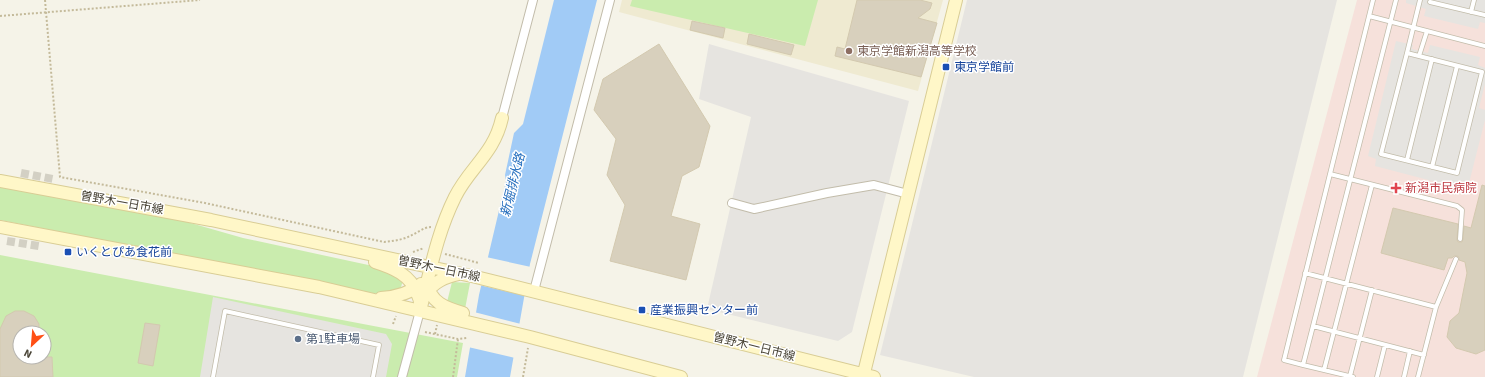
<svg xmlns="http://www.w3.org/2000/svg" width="1485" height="377" viewBox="0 0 1485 377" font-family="'Source Sans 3','Noto Sans JP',sans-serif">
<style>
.education{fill:#efead1}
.medical{fill:#f6e1db}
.green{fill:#caecae;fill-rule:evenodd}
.parking{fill:#e6e4e0}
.water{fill:#a1cbf6}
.pier{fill:#f5f3e8}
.building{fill:#d8d0bd;stroke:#d3c9af}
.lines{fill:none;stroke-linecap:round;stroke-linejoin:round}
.street-tunnel{stroke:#d3d0c4;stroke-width:8;stroke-dasharray:8 4;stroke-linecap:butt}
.lane-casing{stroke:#c2bcaa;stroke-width:5.5}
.street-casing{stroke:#c2bcaa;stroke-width:10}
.secondary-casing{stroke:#d9cd95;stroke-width:14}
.path{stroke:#c4ba9a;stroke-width:2;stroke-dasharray:2 2;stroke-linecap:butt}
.lane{stroke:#fff;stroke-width:4}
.street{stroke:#fff;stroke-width:8}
.secondary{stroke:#fff7c8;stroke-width:12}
.education-dot{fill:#8d6e63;stroke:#fff;stroke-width:1.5}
.transit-dot{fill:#1a4fb4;stroke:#fff;stroke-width:1.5}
.health-dot{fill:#e0444e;stroke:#fff;stroke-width:1.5}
.service-dot{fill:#5c6f8a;stroke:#fff;stroke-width:1.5}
.labels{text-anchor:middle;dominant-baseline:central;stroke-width:3;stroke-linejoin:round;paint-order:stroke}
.education-label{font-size:12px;fill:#785e54;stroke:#fff;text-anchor:start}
.transit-label{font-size:12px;fill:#164399;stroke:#fff;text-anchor:start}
.health-label{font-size:12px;fill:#be3a42;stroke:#fff;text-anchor:start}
.street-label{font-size:12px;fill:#494436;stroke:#fff}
.service-label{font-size:12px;fill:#4e5e75;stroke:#fff;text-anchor:start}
.water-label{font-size:13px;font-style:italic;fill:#266fbe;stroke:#fff}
</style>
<rect width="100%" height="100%" fill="#f5f3e8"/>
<path class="education" d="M 622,0 L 943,0 L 918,91 L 619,12 Z"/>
<path class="medical" d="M 1357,0 L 1485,0 L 1485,377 L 1257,377 Z"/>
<path class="green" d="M 632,0 L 818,0 L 805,46 L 630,6 Z
M 0,186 L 180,220 L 243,238 L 373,266 L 403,280 L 400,291 L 382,294 L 372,293 L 0,220 Z
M 0,255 L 463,343 L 457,377 L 0,377 ZM 20,333 L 44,333 L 44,357 L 20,357 Z
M 452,282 L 470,283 L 465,309 L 447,302 Z"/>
<path class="parking" d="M 967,0 L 1337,0 L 1243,377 L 974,377 L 880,355 Z
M 1406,0 L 1485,0 L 1485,23 L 1480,22 L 1478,29 L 1424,16 L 1426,9 L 1406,3 Z
M 1396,41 L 1413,45 L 1412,49 L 1428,53 L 1430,45 L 1480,57 L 1478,65 L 1485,68 L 1485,84 L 1479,108 L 1485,110 L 1485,120 L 1469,183 L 1461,181 L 1459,188 L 1375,166 L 1376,159 L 1368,156 Z
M 709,44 L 909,101 L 852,332 L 838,341 L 707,309 L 751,117 L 699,99 Z
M 213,297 L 386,334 L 392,344 L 386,377 L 200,377 Z"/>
<path class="water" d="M 554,0 L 597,0 L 530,264 L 510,377 L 465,377 L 479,295 L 506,181 L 505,175 L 514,133 L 523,124 Z"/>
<path class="pier" d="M 486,257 L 531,267 L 526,296 L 479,285 Z
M 474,312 L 521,324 L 515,358 L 468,347 Z"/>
<path class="building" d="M 857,0 L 920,0 L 932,3 L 930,9 L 918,18 L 937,23 L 921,77 L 835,56 L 837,47 L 845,49 Z
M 692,21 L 725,28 L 723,38 L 690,30 Z
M 749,34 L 794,45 L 791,55 L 747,44 Z
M 659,44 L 710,126 L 699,167 L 682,176 L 671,216 L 700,224 L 686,280 L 610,261 L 625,205 L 607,175 L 616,139 L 594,110 L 603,79 Z
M 1482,185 L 1485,186 L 1485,350 L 1476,354 L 1456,348 L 1447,337 L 1450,321 L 1459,313 L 1467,273 L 1465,262 L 1459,260 L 1459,257 L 1457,256 L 1454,256 L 1452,258 L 1448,258 L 1444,270 L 1381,253 L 1393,208 L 1458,224 L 1457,240 L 1458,242 L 1462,242 L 1463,239 L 1464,226 L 1471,228 Z
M 15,311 L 24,311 L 34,316 L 39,324 L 39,333 L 20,333 L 20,357 L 52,357 L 53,377 L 0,377 L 0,329 L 6,316 Z
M 145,323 L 160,325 L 153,366 L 138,363 Z"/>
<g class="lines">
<path class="street-tunnel" d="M 21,173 L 53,179
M 7,241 L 39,246"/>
<g class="lane-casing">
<path id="lane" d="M 1396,0 L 1313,326 L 1424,355
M 1430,2 L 1485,15
M 1471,12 L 1474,0
M 1369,16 L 1485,46
M 1407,53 L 1482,72 L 1457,173 L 1381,154 Z
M 1407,53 L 1420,0
M 1419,56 L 1427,31
M 1407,160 L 1432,59
M 1432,167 L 1457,66
M 1330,174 L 1457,206 L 1462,210 L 1460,239
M 1305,273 L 1436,307 L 1418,377
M 1436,307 L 1456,259
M 1313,326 L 1303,365 L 1353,377
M 1303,365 L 1284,360 L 1373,0
M 1324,370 L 1372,185
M 1350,376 L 1372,290
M 213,377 L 225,311 L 379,345 L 373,377
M 1377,377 L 1385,345
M 1404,377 L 1410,351"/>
</g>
<g class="street-casing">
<path id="street" d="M 502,118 L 533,0
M 732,203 L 754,209 L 827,193 L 874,185 L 908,194
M 534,291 L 610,0
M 402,377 L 420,311"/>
</g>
<g class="secondary-casing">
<path id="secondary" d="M 0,181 L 211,220 L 476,277 L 874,377
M 0,227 L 319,287 L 530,337 L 681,377
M 375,262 C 394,268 410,275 417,293 C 419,298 421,301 420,306
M 427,282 C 430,303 446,308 463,313
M 425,295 C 433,282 445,277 459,274
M 381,298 C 396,297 409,294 421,284
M 420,311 C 430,272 437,233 455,197 C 470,167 494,154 502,118
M 863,377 L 956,0"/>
</g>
<path class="path" d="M 45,0 L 60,177 L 205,203 L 384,242 C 393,241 402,240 410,236 C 417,233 424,227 431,227
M 0,16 L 200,0
M 413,252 L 424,248
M 445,254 L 479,263
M 393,324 L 396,316
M 425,332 L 458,339 L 467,338
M 435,334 L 437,325
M 453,377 L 458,339
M 523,377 L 528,348"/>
<use href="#lane" class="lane"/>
<use href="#street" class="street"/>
<use href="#secondary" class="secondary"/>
</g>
<circle class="education-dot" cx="849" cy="51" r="4"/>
<g class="transit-dot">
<rect x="942" y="63" width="8" height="8" rx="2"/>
<rect x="64" y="248" width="8" height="8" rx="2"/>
<rect x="638" y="306" width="8" height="8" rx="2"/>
</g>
<path class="health-dot" d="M1394 182h4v4h4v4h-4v4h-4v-4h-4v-4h4z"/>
<circle class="service-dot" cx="298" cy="339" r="4"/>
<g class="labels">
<g class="education-label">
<text x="857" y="51">東京学館新潟高等学校</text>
</g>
<g class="transit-label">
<text x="954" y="67">東京学館前</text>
<text x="76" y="252">いくとぴあ食花前</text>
<text x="650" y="310">産業振興センター前</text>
</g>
<g class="health-label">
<text x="1405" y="188">新潟市民病院</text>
</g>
<g class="street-label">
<text transform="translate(122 203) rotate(10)">曽野木一日市線</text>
<text transform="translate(439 269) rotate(12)">曽野木一日市線</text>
<text transform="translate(754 347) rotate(14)">曽野木一日市線</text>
</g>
<g class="service-label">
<text x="306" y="339">第1駐車場</text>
</g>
<g class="water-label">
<text transform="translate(513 185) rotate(-76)">新堀排水路</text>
</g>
</g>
<g transform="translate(32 345) rotate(206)"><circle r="19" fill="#ffffff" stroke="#b6b4af"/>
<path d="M0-3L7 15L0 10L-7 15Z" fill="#ff4f15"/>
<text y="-6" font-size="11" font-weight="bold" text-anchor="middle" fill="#494436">N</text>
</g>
</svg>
